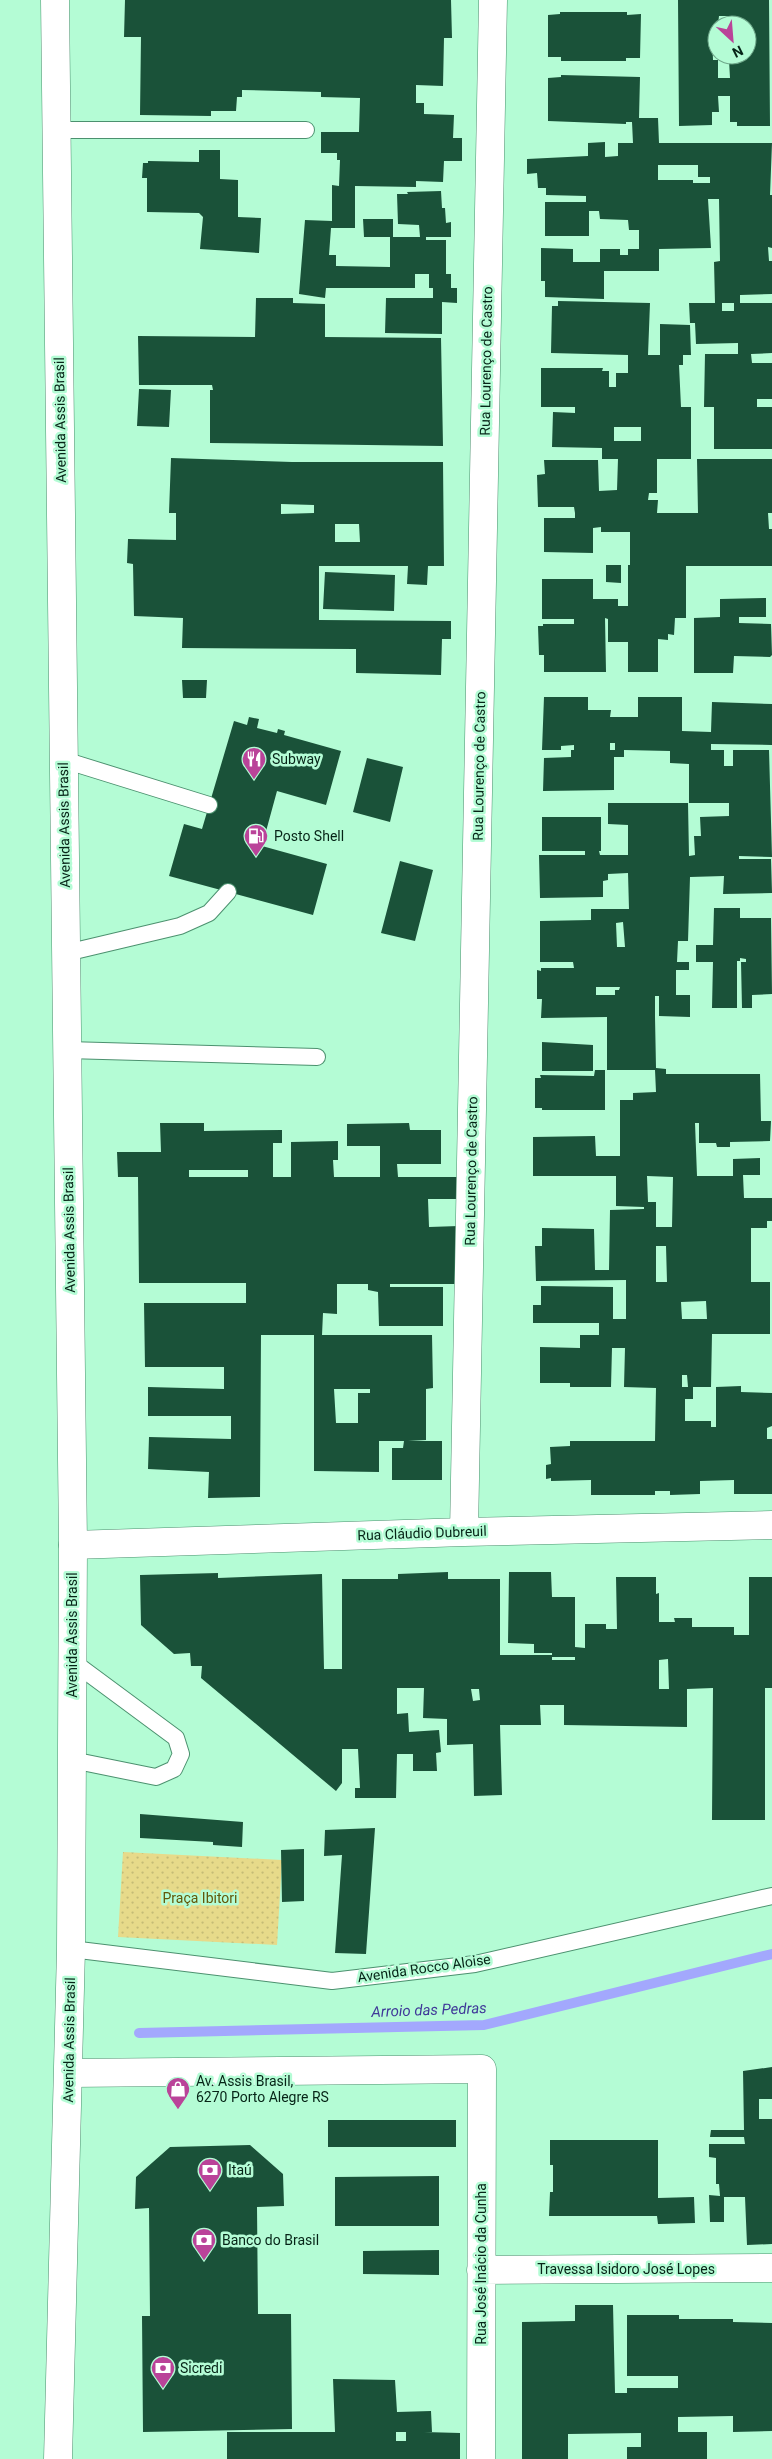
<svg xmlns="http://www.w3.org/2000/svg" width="772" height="2459" viewBox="0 0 772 2459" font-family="Roboto,sans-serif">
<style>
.grass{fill:url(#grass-dots)}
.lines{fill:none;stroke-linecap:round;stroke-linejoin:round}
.stream{stroke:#a3a8fd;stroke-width:10}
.building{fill:#1a5239;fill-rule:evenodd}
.service-casing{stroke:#4c916f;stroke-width:18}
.minor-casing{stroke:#4c916f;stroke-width:29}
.primary-casing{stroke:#4c916f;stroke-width:29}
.service{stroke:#fff;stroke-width:16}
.minor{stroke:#fff;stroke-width:28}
.primary{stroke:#fff;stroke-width:28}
.labels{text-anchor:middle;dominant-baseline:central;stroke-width:5;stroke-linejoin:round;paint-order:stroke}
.street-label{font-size:14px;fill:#062417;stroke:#b4fcd5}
.poi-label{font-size:14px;fill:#062417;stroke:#b4fcd5;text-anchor:start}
.park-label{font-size:14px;fill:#625709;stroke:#b4fcd5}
.water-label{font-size:15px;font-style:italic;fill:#403999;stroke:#b4fcd5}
</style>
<defs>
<pattern id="grass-dots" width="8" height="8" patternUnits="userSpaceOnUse" patternTransform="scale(1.25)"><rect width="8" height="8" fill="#e7da8a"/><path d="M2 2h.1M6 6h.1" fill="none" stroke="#c5bb76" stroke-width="1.8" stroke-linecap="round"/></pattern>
</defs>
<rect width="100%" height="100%" fill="#b4fcd5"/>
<path class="grass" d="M 123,1852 L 282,1860 L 277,1945 L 118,1937 Z"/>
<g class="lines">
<path class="stream" d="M 139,2033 L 484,2025 L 772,1954"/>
</g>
<path class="building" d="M 125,0 L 451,0 L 452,38 L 444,38 L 443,86 L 416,85 L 416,103 L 424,103 L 424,114 L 454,115 L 453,138 L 462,138 L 462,161 L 444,161 L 443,182 L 416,181 L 416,187 L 355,186 L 355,228 L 331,228 L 329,255 L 336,255 L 336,266 L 390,267 L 390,237 L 364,237 L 363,219 L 393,219 L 393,237 L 420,237 L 419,225 L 398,224 L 397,194 L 408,194 L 407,192 L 441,191 L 442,208 L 445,208 L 446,223 L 451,222 L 451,237 L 426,237 L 426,240 L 446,240 L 446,274 L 451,274 L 451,288 L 457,288 L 457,303 L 442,302 L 442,334 L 385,333 L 386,298 L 433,298 L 433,288 L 429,288 L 429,274 L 415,274 L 415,288 L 326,288 L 325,298 L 299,294 L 305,220 L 332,221 L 332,185 L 339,186 L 340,160 L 337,160 L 337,153 L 321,153 L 321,132 L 359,132 L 360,98 L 321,97 L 321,92 L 242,90 L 242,97 L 237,97 L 236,111 L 211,111 L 211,116 L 140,115 L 141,37 L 124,37 Z
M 678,0 L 769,0 L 770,126 L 737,126 L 737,122 L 730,122 L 730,96 L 718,96 L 719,112 L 712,112 L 712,125 L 679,126 ZM 719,16 L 730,16 L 730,25 L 747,25 L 747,55 L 736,55 L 736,60 L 729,60 L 730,78 L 718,78 L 718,60 L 713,60 L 712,33 L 717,33 Z
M 560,12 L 627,12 L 627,15 L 641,14 L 640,58 L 626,58 L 626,61 L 561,61 L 561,57 L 548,57 L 548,15 L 560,14 Z
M 561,75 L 640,77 L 639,118 L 658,118 L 659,143 L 772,143 L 770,195 L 772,195 L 772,248 L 768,247 L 769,261 L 772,261 L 772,294 L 740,295 L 740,303 L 772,303 L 772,353 L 751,354 L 752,363 L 772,363 L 772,399 L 757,399 L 757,407 L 772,407 L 772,449 L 714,449 L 714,407 L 704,407 L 705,354 L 738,354 L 738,343 L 696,344 L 695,323 L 690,323 L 689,303 L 715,303 L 714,262 L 720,261 L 719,199 L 708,199 L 711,248 L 659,249 L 659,271 L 604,271 L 604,299 L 545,297 L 545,281 L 541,281 L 541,248 L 573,249 L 573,262 L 600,262 L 600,249 L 620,249 L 620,255 L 628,255 L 628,249 L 639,249 L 639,230 L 629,230 L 628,220 L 600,219 L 599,211 L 589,211 L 589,236 L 545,236 L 545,202 L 586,202 L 586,196 L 546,195 L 546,188 L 538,188 L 537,173 L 527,174 L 527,159 L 588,156 L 588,143 L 605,142 L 605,157 L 618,156 L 618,143 L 633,143 L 632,122 L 626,122 L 626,124 L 548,121 L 548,78 L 561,77 ZM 658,165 L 698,165 L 698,177 L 710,177 L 710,183 L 693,183 L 693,180 L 658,180 ZM 722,303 L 734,303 L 734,311 L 722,311 Z
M 199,150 L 220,150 L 220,179 L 238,180 L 238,217 L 261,218 L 259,253 L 200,249 L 203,217 L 199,213 L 147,212 L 147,178 L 142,178 L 143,163 L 148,163 L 148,161 L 199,162 Z
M 256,298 L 293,298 L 293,303 L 325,304 L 325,337 L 441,338 L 443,446 L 210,443 L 210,390 L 213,390 L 212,385 L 139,385 L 138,336 L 255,337 Z
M 558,301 L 650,303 L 648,355 L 660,355 L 660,324 L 690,325 L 691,355 L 683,355 L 683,365 L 679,365 L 681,407 L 691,407 L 691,459 L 657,459 L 657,493 L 649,493 L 648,500 L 658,500 L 657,513 L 698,513 L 697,459 L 772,459 L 772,513 L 768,513 L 769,529 L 772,529 L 772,566 L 686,566 L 686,618 L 675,618 L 674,635 L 668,634 L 668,640 L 658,639 L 658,672 L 628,672 L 628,642 L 608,642 L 608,619 L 605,618 L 606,672 L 544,672 L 544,655 L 539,655 L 538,626 L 543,626 L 543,624 L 574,624 L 574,619 L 542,619 L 542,579 L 593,579 L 593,599 L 618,599 L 618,606 L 628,606 L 628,565 L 630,565 L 630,532 L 601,532 L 601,527 L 593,528 L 593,553 L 544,552 L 544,518 L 575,518 L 575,513 L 574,507 L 538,507 L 537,475 L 545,474 L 544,460 L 598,460 L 599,491 L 617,490 L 618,459 L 602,459 L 602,448 L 552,447 L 553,412 L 575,413 L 575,407 L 541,407 L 541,368 L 603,368 L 602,371 L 609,371 L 609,387 L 616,387 L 616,373 L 628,373 L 628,355 L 551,353 L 552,306 L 558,306 ZM 614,427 L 641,427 L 641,441 L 614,441 Z
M 139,389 L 171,390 L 169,427 L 137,426 Z
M 171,458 L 292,462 L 443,462 L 444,566 L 428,566 L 427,585 L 407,584 L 408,566 L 319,566 L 319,620 L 451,621 L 451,639 L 442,639 L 441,675 L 356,673 L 356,649 L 182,648 L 183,618 L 134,616 L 133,564 L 127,563 L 128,539 L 176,540 L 176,513 L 169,513 ZM 281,504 L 314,505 L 314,513 L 281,514 ZM 335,524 L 359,524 L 360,542 L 335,542 Z
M 606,565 L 621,565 L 621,583 L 606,582 Z
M 325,572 L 395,575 L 394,611 L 323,609 Z
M 766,598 L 766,617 L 739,617 L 739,623 L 771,624 L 772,655 L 770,657 L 734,656 L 733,673 L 694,673 L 694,618 L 720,617 L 720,599 Z
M 182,680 L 207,680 L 206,698 L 183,698 Z
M 544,697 L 588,697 L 588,710 L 611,710 L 610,717 L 638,717 L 638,697 L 682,697 L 682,731 L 711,732 L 712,702 L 772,704 L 772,745 L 711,744 L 711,750 L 724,750 L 724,766 L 733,766 L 733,750 L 769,750 L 772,857 L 739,856 L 739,859 L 771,859 L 772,893 L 723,894 L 724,876 L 690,877 L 688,941 L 678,941 L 677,962 L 689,962 L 689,970 L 676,970 L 676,995 L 690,995 L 690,1017 L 659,1016 L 659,996 L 655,996 L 655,1017 L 656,1068 L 666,1069 L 666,1074 L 760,1074 L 761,1121 L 771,1121 L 770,1141 L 730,1142 L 730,1147 L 717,1147 L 716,1143 L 699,1143 L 699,1123 L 695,1123 L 697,1176 L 733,1176 L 733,1159 L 760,1158 L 760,1175 L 743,1175 L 744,1198 L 772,1198 L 772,1221 L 767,1221 L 767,1228 L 751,1228 L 751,1282 L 770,1282 L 770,1334 L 712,1334 L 711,1387 L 693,1387 L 693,1399 L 685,1399 L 685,1421 L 711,1421 L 711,1427 L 716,1427 L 716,1387 L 741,1386 L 741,1392 L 772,1393 L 772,1426 L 767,1428 L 767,1439 L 772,1439 L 772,1494 L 734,1494 L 734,1480 L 700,1481 L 700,1494 L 670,1495 L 670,1491 L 655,1491 L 655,1495 L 591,1495 L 591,1480 L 551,1481 L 551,1478 L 546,1479 L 546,1465 L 551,1464 L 550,1447 L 570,1446 L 570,1441 L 655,1441 L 656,1388 L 624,1387 L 625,1348 L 612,1348 L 611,1387 L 570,1387 L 570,1383 L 540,1383 L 540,1347 L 580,1348 L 580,1335 L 599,1335 L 599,1323 L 533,1323 L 533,1305 L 541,1305 L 541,1286 L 613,1287 L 613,1319 L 626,1319 L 626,1280 L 536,1281 L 535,1246 L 542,1246 L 542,1228 L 594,1229 L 595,1270 L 609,1270 L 610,1210 L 644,1209 L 644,1207 L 616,1206 L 616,1176 L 533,1176 L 533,1137 L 595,1136 L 596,1156 L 620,1156 L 620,1100 L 633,1100 L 633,1093 L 656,1092 L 655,1070 L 607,1070 L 607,1017 L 541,1018 L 542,999 L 537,999 L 537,970 L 541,971 L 541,968 L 574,968 L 573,962 L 540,962 L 540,921 L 591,920 L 591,909 L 629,909 L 628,873 L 608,874 L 608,880 L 603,881 L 603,897 L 540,898 L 539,855 L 585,855 L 585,851 L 542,851 L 542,817 L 601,817 L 601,851 L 599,851 L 600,855 L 628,855 L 628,825 L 608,824 L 608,803 L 688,803 L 689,856 L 695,855 L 694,836 L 701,836 L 700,817 L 729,816 L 729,803 L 689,803 L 689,764 L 670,763 L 670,751 L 624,750 L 624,757 L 614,757 L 614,790 L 543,791 L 544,758 L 571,757 L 571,750 L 574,750 L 574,745 L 561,746 L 561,750 L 542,750 ZM 610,743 L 615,743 L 615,750 L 610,750 ZM 623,922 L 625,947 L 617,947 L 616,923 ZM 596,987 L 620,987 L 619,990 L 615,990 L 615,995 L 596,995 ZM 647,1176 L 673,1177 L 672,1227 L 656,1227 L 656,1202 L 648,1202 ZM 656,1246 L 666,1246 L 667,1282 L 656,1282 ZM 706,1301 L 707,1319 L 682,1319 L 681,1302 ZM 682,1375 L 687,1375 L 688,1387 L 682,1387 Z
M 249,717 L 259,719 L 257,728 L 277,733 L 278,729 L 285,731 L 284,735 L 341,751 L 326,805 L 277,791 L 262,846 L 327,864 L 313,915 L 169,876 L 184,824 L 202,829 L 234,721 L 247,725 Z
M 367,758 L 403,767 L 390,822 L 353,812 Z
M 400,861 L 433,870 L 415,941 L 381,933 Z
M 714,908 L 740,908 L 740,918 L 771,918 L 772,994 L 752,995 L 752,1008 L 742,1008 L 741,962 L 746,962 L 746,959 L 740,958 L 740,961 L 737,961 L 737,1008 L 712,1008 L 713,962 L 696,962 L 696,945 L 713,945 Z
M 542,1042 L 593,1045 L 593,1071 L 542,1071 Z
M 595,1070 L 605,1070 L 605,1110 L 542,1110 L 542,1108 L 535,1108 L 535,1078 L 541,1078 L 540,1075 L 594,1076 Z
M 160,1123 L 204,1123 L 204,1131 L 282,1130 L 282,1143 L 273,1143 L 273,1177 L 291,1177 L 291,1142 L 338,1141 L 338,1160 L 333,1160 L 334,1177 L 380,1177 L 380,1146 L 347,1146 L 347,1124 L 409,1123 L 410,1130 L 441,1130 L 441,1164 L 397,1164 L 398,1177 L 458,1177 L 458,1199 L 428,1199 L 429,1227 L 459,1226 L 460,1284 L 390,1284 L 390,1287 L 443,1287 L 443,1326 L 379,1326 L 378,1292 L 368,1290 L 368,1284 L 337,1284 L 337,1314 L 323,1313 L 322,1335 L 432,1335 L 433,1388 L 426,1389 L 426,1440 L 408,1441 L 442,1441 L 442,1480 L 392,1480 L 392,1448 L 403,1448 L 404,1441 L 379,1441 L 379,1472 L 314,1471 L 314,1335 L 261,1335 L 260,1497 L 208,1498 L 209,1472 L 148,1469 L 149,1437 L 231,1439 L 231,1416 L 148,1416 L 148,1387 L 224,1389 L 224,1367 L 145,1367 L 144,1303 L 246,1303 L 246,1283 L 139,1283 L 138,1177 L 118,1177 L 117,1152 L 161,1152 ZM 189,1170 L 248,1170 L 248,1177 L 189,1177 ZM 334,1389 L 370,1389 L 370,1393 L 358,1393 L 358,1423 L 336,1423 Z
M 448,1572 L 448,1579 L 500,1579 L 500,1655 L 552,1655 L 552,1653 L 534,1653 L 534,1644 L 508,1643 L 509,1572 L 551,1572 L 552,1597 L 575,1597 L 575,1647 L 585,1648 L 585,1624 L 606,1624 L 606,1629 L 617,1629 L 616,1577 L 656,1577 L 656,1594 L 659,1593 L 659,1622 L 675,1622 L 674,1618 L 692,1618 L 692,1627 L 734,1627 L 734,1635 L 749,1635 L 749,1577 L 772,1577 L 772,1688 L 765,1688 L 765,1820 L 712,1820 L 713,1688 L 687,1689 L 687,1727 L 564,1725 L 564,1705 L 540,1705 L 541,1725 L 500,1725 L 502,1795 L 474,1796 L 473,1744 L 447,1745 L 447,1719 L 423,1718 L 424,1688 L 397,1688 L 397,1714 L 408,1713 L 409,1732 L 439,1730 L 441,1752 L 436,1753 L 437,1771 L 413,1771 L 413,1754 L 397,1754 L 396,1798 L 355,1798 L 355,1788 L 360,1788 L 358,1749 L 342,1749 L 342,1783 L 336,1791 L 201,1678 L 202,1666 L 191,1666 L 190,1653 L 174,1654 L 141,1625 L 140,1575 L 218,1573 L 218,1578 L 322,1574 L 324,1669 L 342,1669 L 342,1579 L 398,1579 L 398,1574 ZM 552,1657 L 575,1657 L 575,1660 L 552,1660 ZM 668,1659 L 669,1689 L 659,1689 L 659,1660 ZM 471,1689 L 479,1689 L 480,1700 L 473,1701 Z
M 140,1814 L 243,1822 L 242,1847 L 213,1845 L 213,1842 L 140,1838 Z
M 375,1828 L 366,1954 L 335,1953 L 342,1855 L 324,1856 L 325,1830 Z
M 304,1849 L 304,1901 L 282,1902 L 281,1850 Z
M 772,2067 L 772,2099 L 759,2099 L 759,2119 L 772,2119 L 772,2244 L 747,2245 L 745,2197 L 724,2197 L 724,2222 L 710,2222 L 709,2195 L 720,2196 L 719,2184 L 716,2184 L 716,2158 L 709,2157 L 709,2144 L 745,2144 L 744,2137 L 710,2137 L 711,2130 L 744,2130 L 743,2071 Z
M 328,2120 L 456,2120 L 456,2147 L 328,2147 Z
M 550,2140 L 658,2140 L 658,2198 L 694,2197 L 695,2223 L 658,2224 L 657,2216 L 549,2216 L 550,2192 L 553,2192 L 553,2165 L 550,2165 Z
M 250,2145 L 283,2174 L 284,2206 L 257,2207 L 258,2314 L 291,2314 L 292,2429 L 143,2432 L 142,2316 L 150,2316 L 149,2208 L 135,2209 L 136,2177 L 170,2147 Z
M 439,2176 L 439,2226 L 335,2226 L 335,2177 Z
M 439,2250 L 439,2275 L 363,2274 L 363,2251 Z
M 575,2305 L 613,2305 L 615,2393 L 627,2393 L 627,2388 L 678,2388 L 678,2376 L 627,2376 L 627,2315 L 679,2315 L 679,2319 L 733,2319 L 733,2322 L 772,2323 L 772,2431 L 733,2432 L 733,2416 L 678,2417 L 678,2432 L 707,2432 L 707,2459 L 627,2459 L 627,2447 L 641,2447 L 641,2433 L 568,2434 L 568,2459 L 522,2459 L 522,2322 L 575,2321 Z
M 333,2379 L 395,2380 L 397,2412 L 431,2411 L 432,2432 L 424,2432 L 460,2433 L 460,2459 L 227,2459 L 227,2432 L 335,2432 ZM 396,2432 L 406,2432 L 406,2441 L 396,2441 Z"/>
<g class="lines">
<g class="service-casing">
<path id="service" d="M 56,130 L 306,130
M 64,760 L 209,805
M 66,953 L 180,926 L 209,913 L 228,892
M 67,1050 L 317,1057
M 72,1760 L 156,1777 L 174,1769 L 181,1754 L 176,1738 L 72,1661
M 71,1949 L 332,1981 L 475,1964 L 772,1896"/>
</g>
<g class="minor-casing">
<path id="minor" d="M 464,1532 L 493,0
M 73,1545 L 464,1532 L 772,1525
M 69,2073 L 482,2069 L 481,2459
M 481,2270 L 772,2268"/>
</g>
<g class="primary-casing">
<path id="primary" d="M 55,0 L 73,1545 L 71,1949 L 58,2459"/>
</g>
<use href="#service" class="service"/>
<use href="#minor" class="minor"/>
<use href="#primary" class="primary"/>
</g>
<defs>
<g id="restaurant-pin" transform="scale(1.25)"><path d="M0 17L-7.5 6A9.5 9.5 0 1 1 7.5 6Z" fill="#ba4399" stroke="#b4fcd5"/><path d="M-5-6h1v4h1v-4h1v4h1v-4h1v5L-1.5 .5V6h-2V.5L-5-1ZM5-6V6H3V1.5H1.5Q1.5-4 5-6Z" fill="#fff"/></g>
<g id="fuel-pin" transform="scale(1.25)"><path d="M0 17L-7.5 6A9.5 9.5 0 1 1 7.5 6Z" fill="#ba4399" stroke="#b4fcd5"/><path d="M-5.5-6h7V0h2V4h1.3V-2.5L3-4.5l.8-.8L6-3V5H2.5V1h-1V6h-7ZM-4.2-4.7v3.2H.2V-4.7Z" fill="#fff"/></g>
<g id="shop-pin" transform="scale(1.25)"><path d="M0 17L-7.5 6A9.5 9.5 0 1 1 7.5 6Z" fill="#ba4399" stroke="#b4fcd5"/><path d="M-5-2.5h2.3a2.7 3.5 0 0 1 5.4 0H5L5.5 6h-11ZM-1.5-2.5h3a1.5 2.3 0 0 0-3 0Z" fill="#fff"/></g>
<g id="bank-pin" transform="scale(1.25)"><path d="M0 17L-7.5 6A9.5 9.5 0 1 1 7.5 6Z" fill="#ba4399" stroke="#b4fcd5"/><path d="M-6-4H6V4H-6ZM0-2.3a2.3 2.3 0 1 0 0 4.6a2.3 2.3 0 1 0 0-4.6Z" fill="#fff"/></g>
</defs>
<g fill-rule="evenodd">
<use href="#restaurant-pin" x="254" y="759"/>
<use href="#fuel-pin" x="256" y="836"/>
<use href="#shop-pin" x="178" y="2089"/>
<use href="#bank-pin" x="210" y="2170"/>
<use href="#bank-pin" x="204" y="2240"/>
<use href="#bank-pin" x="163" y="2368"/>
</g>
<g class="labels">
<g class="street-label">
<text transform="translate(486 361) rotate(-89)">Rua Lourenço de Castro</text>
<text transform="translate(60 420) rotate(-91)">Avenida Assis Brasil</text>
<text transform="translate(479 766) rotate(-89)">Rua Lourenço de Castro</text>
<text transform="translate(64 825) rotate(-91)">Avenida Assis Brasil</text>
<text transform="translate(471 1171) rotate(-89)">Rua Lourenço de Castro</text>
<text transform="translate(69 1230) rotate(-91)">Avenida Assis Brasil</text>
<text transform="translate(422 1533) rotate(-2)">Rua Cláudio Dubreuil</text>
<text transform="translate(72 1635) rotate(-90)">Avenida Assis Brasil</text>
<text transform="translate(424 1968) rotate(-8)">Avenida Rocco Aloise</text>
<text transform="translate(69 2040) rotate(-89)">Avenida Assis Brasil</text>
<text transform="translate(481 2264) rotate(-90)">Rua José Inácio da Cunha</text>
<text x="626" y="2269">Travessa Isidoro José Lopes</text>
</g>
<g class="poi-label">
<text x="272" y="759">Subway</text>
<text x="274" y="836">Posto Shell</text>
<text x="196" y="2081">Av. Assis Brasil,<tspan x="196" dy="16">6270 Porto Alegre RS</tspan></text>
<text x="228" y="2170">Itaú</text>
<text x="222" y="2240">Banco do Brasil</text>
<text x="180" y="2368">Sicredi</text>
</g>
<g class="park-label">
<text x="200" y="1898">Praça Ibitori</text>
</g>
<g class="water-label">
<text transform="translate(429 2010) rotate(-2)">Arroio das Pedras</text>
</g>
</g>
<g transform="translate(732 40) rotate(154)"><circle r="24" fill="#b4fcd5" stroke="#6ea689"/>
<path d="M0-4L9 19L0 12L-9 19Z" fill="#ba4399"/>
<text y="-8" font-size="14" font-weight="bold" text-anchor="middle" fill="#062417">N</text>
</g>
</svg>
